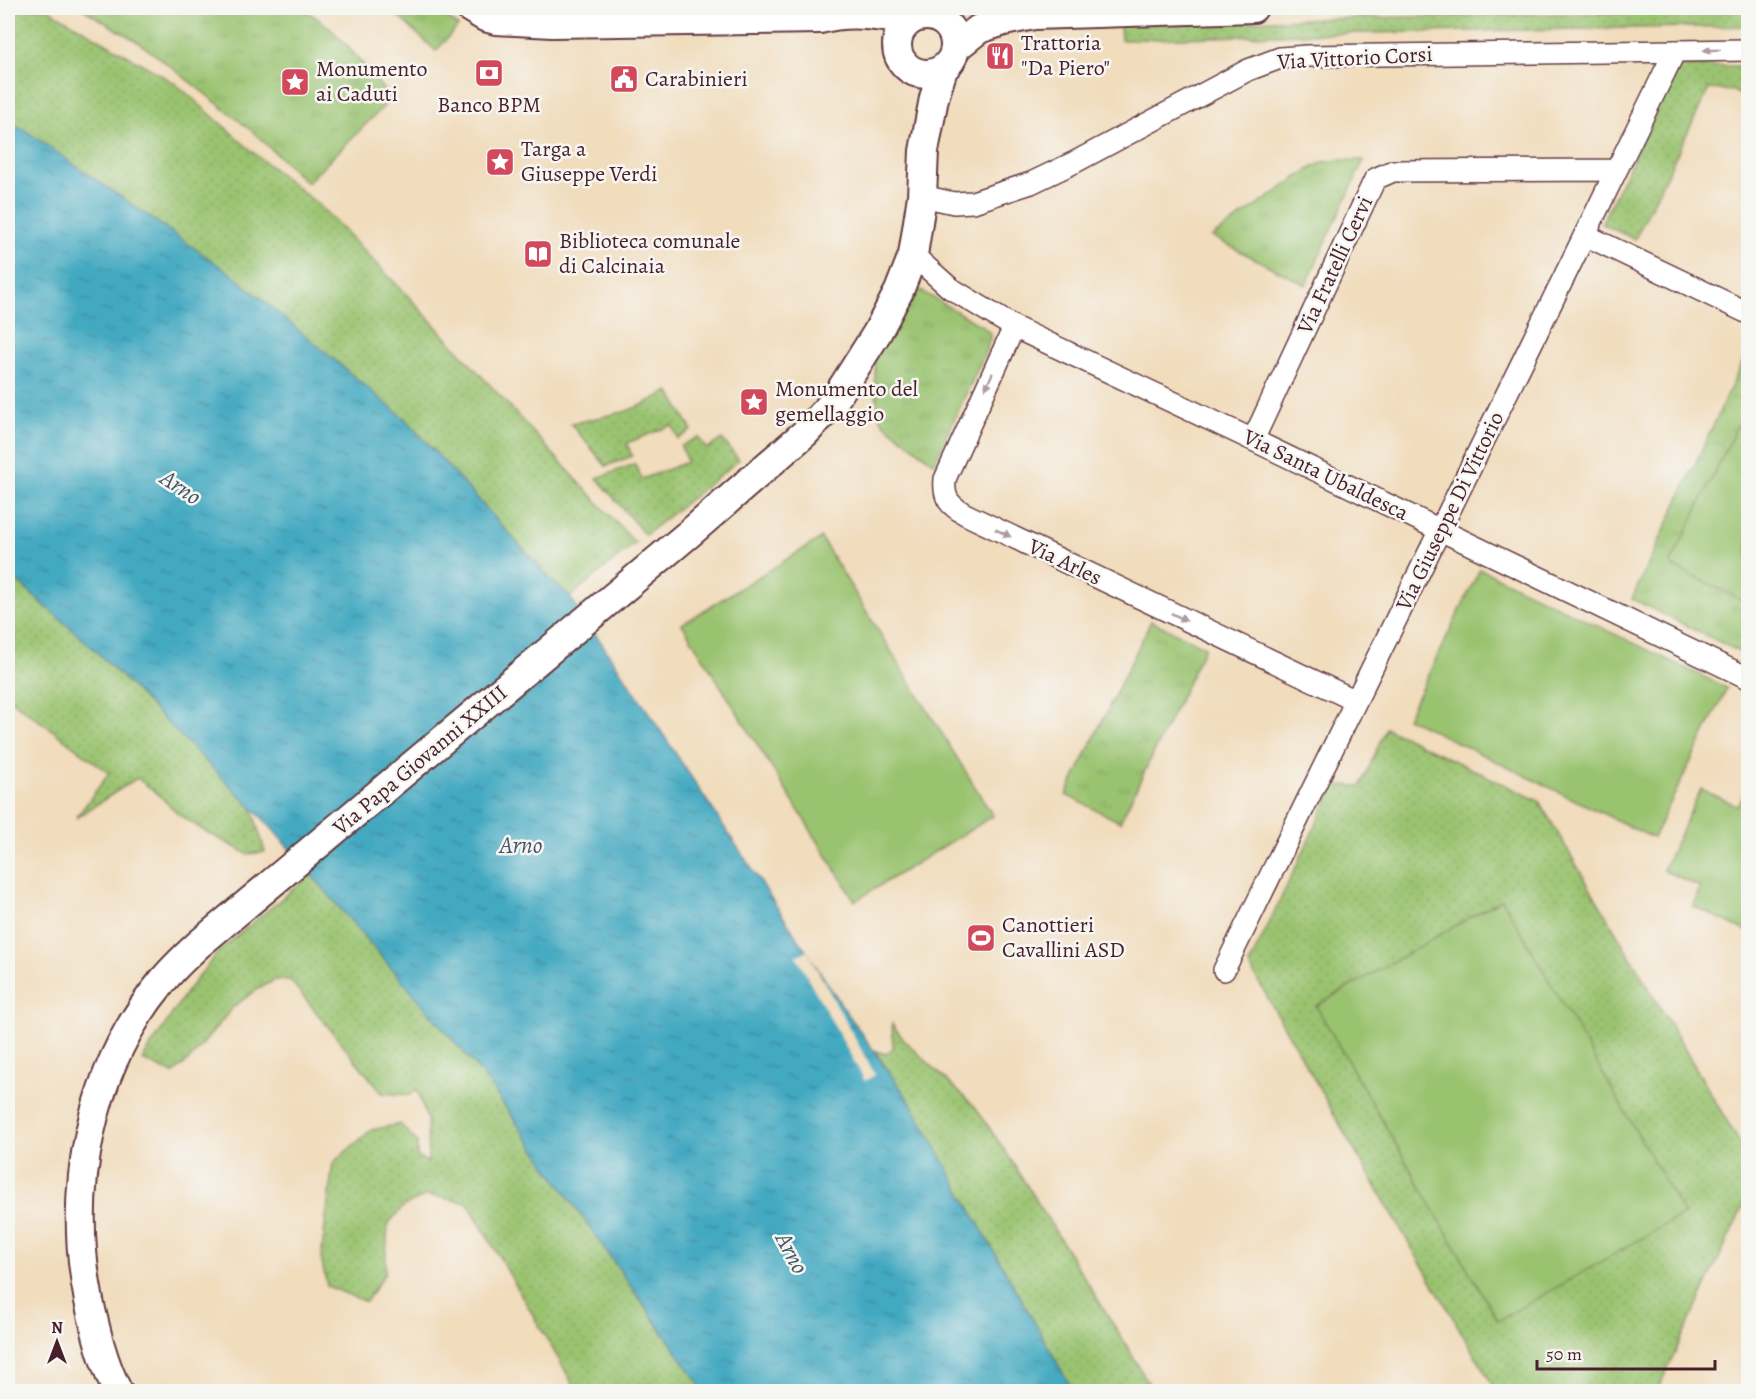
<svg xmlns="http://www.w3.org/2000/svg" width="1756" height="1399" viewBox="0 0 1756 1399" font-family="Alegreya,serif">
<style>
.grass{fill:url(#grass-dots);stroke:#72714e;stroke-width:1.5}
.park{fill:url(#park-tufts);stroke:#72714e;stroke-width:1.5}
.garden{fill:#9ac370;stroke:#72714e;stroke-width:1.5}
.water{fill:url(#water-ripples);stroke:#466476;stroke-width:1.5}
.pier{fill:#f1dcbc}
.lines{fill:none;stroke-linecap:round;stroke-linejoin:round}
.street-casing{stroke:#633b41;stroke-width:24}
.secondary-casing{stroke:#633b41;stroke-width:32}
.street{stroke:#fff;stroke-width:21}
.secondary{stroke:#fff;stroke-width:28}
.oneway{fill:#ae9aa0}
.labels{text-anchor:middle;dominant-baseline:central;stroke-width:5;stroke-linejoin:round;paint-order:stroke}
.poi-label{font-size:22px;fill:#4a1f2b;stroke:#f6f6f2;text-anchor:start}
.street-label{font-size:22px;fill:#4a1f2b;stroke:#f6f6f2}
.water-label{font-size:24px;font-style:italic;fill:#475667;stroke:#f6f6f2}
</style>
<defs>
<pattern id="grass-dots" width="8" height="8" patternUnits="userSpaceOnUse" patternTransform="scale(1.5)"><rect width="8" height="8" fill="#9ac370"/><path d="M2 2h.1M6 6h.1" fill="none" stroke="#86a761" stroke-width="1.8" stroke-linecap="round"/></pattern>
<pattern id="park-tufts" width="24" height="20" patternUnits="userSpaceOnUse" patternTransform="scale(1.5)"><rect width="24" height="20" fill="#9ac370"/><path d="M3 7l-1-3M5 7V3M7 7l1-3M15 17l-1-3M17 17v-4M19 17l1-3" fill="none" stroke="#86a761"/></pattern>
<pattern id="water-ripples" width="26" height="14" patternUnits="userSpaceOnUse" patternTransform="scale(1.5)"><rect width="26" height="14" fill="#42a9c1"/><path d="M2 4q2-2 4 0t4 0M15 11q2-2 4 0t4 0" fill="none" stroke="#39899d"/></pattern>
</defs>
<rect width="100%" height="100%" fill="#f6f6f2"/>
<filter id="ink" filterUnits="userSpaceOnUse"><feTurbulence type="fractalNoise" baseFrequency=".0167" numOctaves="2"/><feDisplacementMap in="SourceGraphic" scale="12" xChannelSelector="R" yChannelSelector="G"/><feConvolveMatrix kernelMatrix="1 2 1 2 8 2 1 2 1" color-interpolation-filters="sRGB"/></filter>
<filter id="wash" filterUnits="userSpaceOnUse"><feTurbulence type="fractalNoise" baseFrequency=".008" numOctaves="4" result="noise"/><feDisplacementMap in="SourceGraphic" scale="24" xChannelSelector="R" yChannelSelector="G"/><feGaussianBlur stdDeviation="1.35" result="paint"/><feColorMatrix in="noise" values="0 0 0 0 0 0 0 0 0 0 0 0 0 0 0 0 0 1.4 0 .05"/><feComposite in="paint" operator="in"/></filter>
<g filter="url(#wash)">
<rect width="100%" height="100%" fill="#f1dcbc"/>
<path class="grass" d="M 8,8 L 46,8 L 175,83 L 261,159 L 318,204 L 409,297 L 635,543 L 570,597 L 553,582 L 409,423 L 230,273 L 23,129 L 8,122 Z
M 1748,10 L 1748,26 L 1306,34 L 1121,40 L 1120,25 L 1305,19 Z
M 1679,66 L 1748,66 L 1748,99 L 1733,91 L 1709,89 L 1635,239 L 1601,224 Z
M 669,391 L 692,430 L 678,439 L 672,425 L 627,443 L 632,456 L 606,466 L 571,424 L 627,411 L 644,404 Z
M 698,437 L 707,449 L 722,439 L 739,460 L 645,535 L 597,478 L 635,464 L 642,479 L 687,462 L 681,446 Z
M 8,573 L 95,650 L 252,808 L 265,852 L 248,854 L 206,832 L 178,814 L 160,796 L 137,778 L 76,818 L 109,773 L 56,733 L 8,698 Z
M 1386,728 L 1539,801 L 1748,1157 L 1748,1196 L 1657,1391 L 1496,1391 L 1352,1146 L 1249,965 L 1335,785 L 1361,786 Z
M 311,874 L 483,1075 L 698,1382 L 703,1391 L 577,1391 L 468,1203 L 428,1195 L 404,1206 L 388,1224 L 385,1273 L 366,1302 L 327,1286 L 321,1258 L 333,1163 L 371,1130 L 400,1124 L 417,1142 L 417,1156 L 428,1163 L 427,1120 L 417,1089 L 410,1095 L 382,1093 L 290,980 L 275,980 L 258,989 L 233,1007 L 193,1056 L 173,1074 L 142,1060 L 187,991 L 219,951 Z
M 892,1024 L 904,1040 L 976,1108 L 1011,1160 L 1125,1343 L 1153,1391 L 1073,1391 L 910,1102 L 874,1050 L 886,1054 L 893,1049 Z"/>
<path class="park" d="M 81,8 L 300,8 C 333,22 368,71 391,99 L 307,183 L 252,131 L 166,63 L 135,40 Z
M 389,8 L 435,8 L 458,26 L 436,51 Z
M 1338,160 L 1364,160 L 1306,285 L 1212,237 L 1308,170 L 1323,162 Z
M 909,284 L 982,326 L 991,334 L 987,349 L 934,463 L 883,423 L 878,412 L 875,379 L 875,355 Z
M 1747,353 L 1748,354 L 1748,656 L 1632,599 Z
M 1151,621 L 1205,647 L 1120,822 L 1066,795 Z"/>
<path class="garden" d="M 1746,408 L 1748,409 L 1748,603 L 1670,565 Z
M 821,538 L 993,816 L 855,901 L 682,624 Z
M 1480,569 L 1727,688 L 1653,838 L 1407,718 Z
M 1748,784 L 1748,932 L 1693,906 L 1700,887 L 1663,870 L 1701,789 L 1738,806 Z
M 1502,899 L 1684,1214 L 1498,1321 L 1316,1006 Z"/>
<path class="water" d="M 8,122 L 23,129 L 230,273 L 405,419 L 553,582 L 570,597 L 639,698 L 843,1007 L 910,1102 L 1073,1391 L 703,1391 L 698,1382 L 483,1075 L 268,824 L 95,650 L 8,573 Z"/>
<path class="pier" d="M 807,951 L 875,1075 L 865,1081 L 796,956 Z"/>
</g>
<g filter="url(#ink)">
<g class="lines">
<g class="street-casing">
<path id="street" d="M 922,196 L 954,203 L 973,202 L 1031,183 L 1075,162 L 1248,70 L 1280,58 L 1307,56 L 1748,50
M 1585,235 L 1748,313
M 913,255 L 950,288 L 1014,327 L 1253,440 L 1748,678
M 1014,327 L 945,479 C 943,499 950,506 967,515 L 1356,701
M 1253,440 L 1375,179 L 1393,171 L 1616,170
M 1224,970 L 1675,51"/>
</g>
<g class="secondary-casing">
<path id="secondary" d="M 470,8 L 485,17 L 496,20 L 552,23 L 820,19 C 853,10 877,17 910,20
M897 45a29 29 0 1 1 58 0a29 29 0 1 1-58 0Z
M 955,48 L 979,29 L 1004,21 L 1034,15 L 1253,8
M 118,1392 C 103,1363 96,1332 89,1301 C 67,1190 89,1071 161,983 C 172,969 186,956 199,944 L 691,532 L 805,433 L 832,404 L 877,333 L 899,291 L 913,255 L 922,196 L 924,151 L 934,98 L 943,69"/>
</g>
<use href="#street" class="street"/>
<use href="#secondary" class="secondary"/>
</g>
<defs><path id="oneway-solid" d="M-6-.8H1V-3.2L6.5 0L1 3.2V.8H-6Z" transform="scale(1.5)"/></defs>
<g class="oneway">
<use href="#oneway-solid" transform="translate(1712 50) rotate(179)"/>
<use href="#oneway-solid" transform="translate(989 381) rotate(114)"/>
<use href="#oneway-solid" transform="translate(1003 533) rotate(26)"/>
<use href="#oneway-solid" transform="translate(1179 617) rotate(26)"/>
</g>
</g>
<defs>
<g id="restaurant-square" transform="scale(1.5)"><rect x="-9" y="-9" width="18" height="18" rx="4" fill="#d1495b" stroke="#f6f6f2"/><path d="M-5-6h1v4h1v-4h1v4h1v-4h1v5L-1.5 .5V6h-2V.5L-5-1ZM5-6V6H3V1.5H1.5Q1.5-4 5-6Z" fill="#fff"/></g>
<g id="bank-square" transform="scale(1.5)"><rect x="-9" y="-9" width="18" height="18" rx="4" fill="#d1495b" stroke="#f6f6f2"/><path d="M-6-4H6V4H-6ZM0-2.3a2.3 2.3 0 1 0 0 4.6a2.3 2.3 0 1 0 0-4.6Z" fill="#fff"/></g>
<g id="civic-square" transform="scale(1.5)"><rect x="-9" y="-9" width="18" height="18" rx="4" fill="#d1495b" stroke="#f6f6f2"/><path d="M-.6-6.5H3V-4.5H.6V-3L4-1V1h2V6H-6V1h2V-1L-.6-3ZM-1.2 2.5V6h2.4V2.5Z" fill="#fff"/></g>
<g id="sight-square" transform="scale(1.5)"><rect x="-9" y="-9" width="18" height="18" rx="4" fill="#d1495b" stroke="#f6f6f2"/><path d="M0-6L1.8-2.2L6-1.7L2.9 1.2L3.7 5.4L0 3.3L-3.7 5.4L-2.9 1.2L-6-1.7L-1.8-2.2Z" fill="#fff"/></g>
<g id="library-square" transform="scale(1.5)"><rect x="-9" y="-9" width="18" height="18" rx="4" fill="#d1495b" stroke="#f6f6f2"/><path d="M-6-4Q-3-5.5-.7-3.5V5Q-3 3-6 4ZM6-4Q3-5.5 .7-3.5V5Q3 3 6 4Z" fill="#fff"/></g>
<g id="stadium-square" transform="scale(1.5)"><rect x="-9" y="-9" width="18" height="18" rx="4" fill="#d1495b" stroke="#f6f6f2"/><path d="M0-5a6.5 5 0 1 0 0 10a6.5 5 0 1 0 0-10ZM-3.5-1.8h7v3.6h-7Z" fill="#fff"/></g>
</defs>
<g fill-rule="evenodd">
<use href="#restaurant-square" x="1000" y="56"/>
<use href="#bank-square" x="489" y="73"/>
<use href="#civic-square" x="624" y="79"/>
<use href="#sight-square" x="295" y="82"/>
<use href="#sight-square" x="500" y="162"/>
<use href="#library-square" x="538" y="254"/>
<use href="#sight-square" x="754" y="402"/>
<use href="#stadium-square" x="981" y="938"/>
</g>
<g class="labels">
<g class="poi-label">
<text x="1021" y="43">Trattoria<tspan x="1021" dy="25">"Da Piero"</tspan></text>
<text x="316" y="69">Monumento<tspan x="316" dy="25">ai Caduti</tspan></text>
<text x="645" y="79">Carabinieri</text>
<text x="489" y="105" text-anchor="middle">Banco BPM</text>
<text x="521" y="149">Targa a<tspan x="521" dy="25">Giuseppe Verdi</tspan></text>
<text x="559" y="241">Biblioteca comunale<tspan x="559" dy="25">di Calcinaia</tspan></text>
<text x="775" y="389">Monumento del<tspan x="775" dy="25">gemellaggio</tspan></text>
<text x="1002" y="925">Canottieri<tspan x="1002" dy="25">Cavallini ASD</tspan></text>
</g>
<g class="street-label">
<text transform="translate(1355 58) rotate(-3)">Via Vittorio Corsi</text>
<text transform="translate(1335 265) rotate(-65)">Via Fratelli Cervi</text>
<text transform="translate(1326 475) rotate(26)">Via Santa Ubaldesca</text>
<text transform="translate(1450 511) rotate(-64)">Via Giuseppe Di Vittorio</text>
<text transform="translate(1065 562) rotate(26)">Via Arles</text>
<text transform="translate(420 760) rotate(-40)">Via Papa Giovanni XXIII</text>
</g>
<g class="water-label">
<text transform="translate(181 487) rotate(34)">Arno</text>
<text x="521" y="845">Arno</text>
<text transform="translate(792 1253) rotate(62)">Arno</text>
</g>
</g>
<rect width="1756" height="1399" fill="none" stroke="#f6f6f2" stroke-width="30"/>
<g transform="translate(57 1342)" stroke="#f6f6f2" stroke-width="4.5" paint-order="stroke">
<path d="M0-4.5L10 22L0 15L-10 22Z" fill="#4a1f2b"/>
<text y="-9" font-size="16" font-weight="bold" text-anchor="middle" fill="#4a1f2b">N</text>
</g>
<path d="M1537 1360v9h178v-9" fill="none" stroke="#4a1f2b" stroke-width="3"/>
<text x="1546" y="1360" font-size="18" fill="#4a1f2b" stroke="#f6f6f2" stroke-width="4.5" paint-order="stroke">50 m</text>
</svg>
